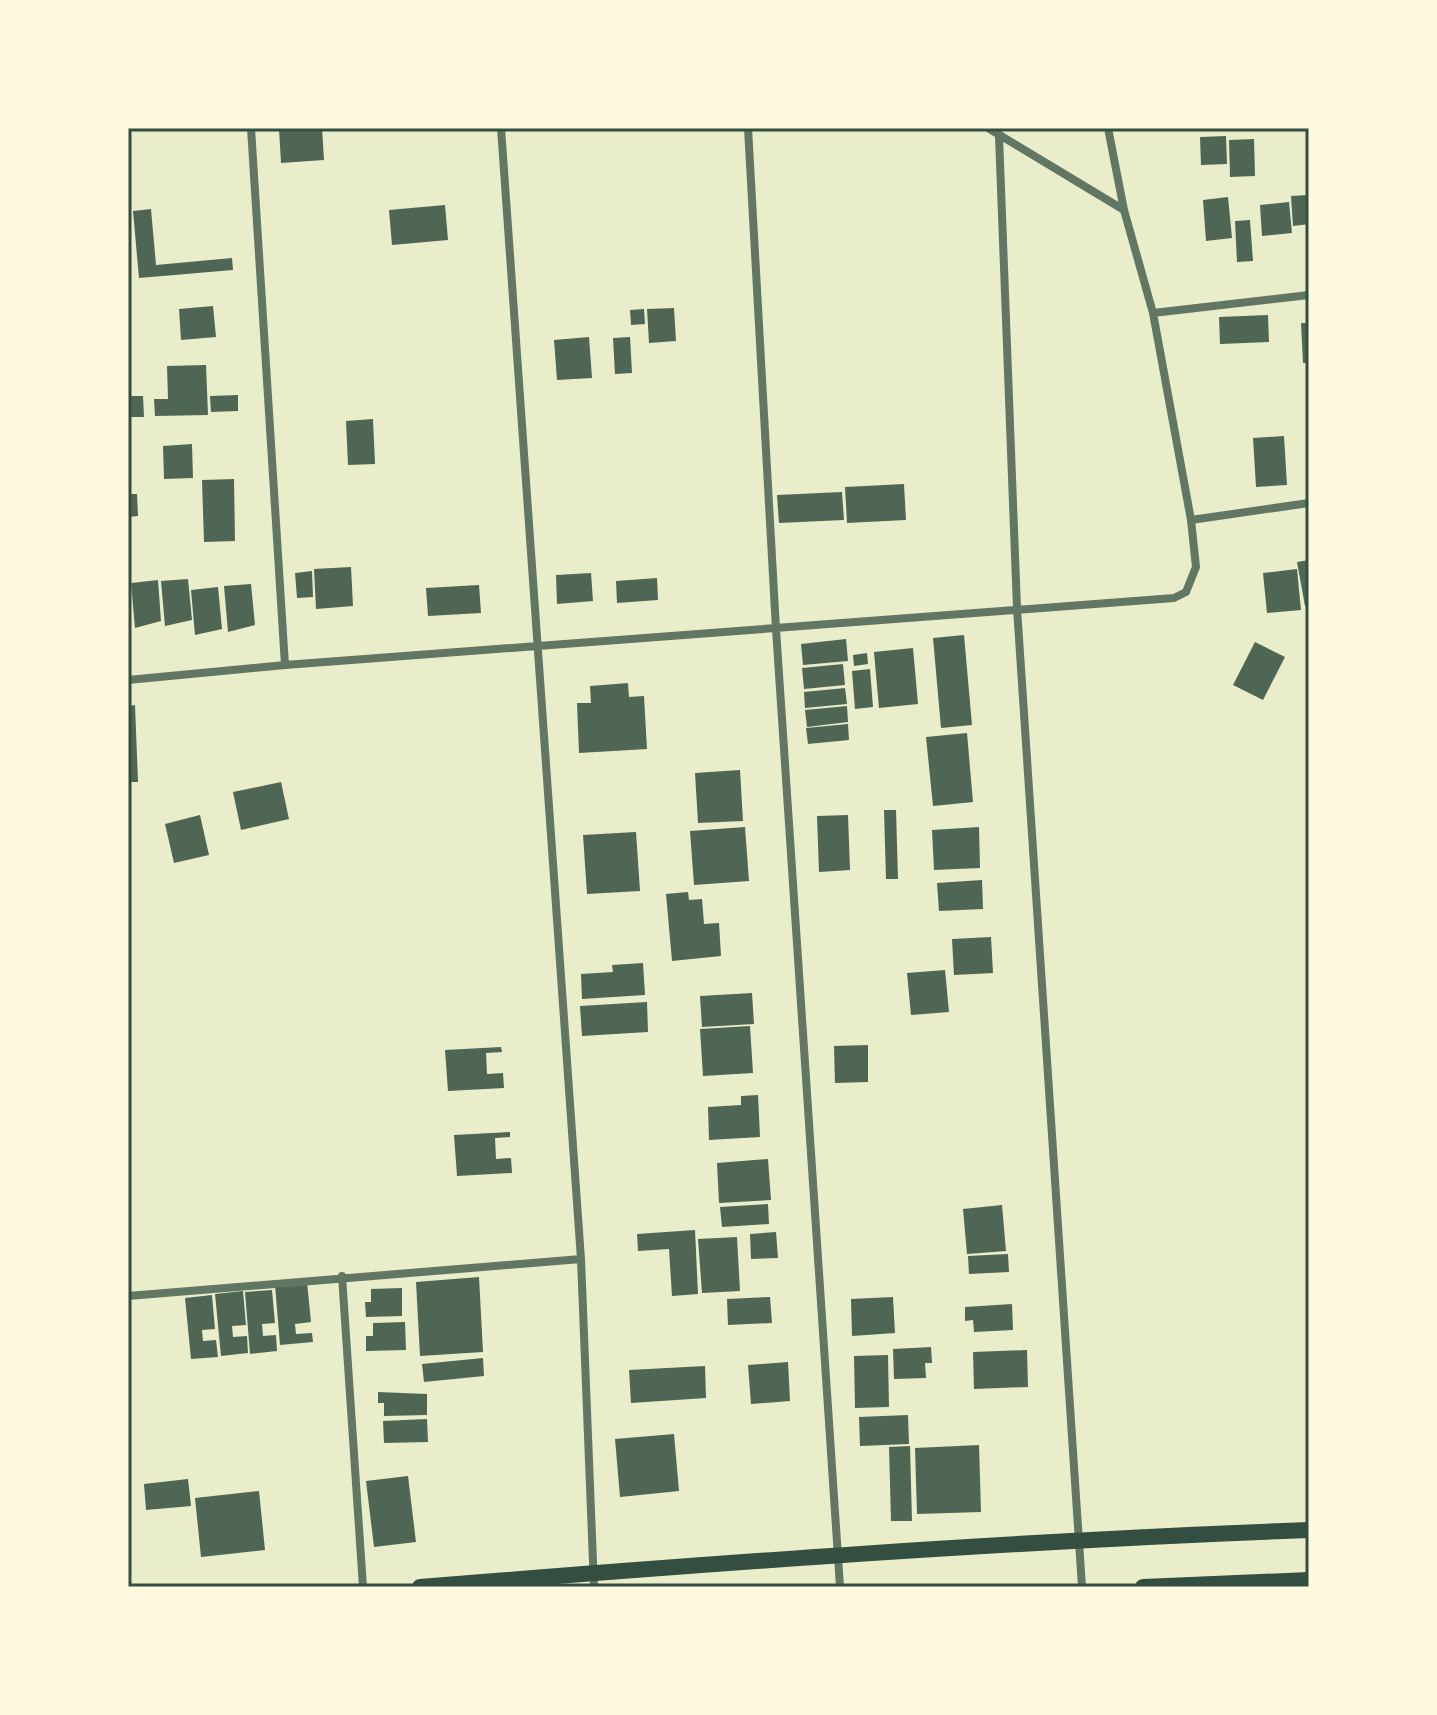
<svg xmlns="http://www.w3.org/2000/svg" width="1437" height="1715" viewBox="0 0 1437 1715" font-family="'Noto Serif',serif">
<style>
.building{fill:#4f6655}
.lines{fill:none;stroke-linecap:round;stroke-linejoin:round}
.minor{stroke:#617663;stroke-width:8}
.secondary{stroke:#344e41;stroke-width:16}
.neatline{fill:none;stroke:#344e41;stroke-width:3}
</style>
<rect width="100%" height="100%" fill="#e9edc9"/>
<path class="building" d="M 322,128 L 324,160 L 281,163 L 279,129 Z
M 1226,136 L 1227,164 L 1201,165 L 1200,137 Z
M 1254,139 L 1255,176 L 1230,177 L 1229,140 Z
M 1309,195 L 1309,224 L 1293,226 L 1291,196 Z
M 1228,197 L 1232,238 L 1206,241 L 1203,200 Z
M 1289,202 L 1292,233 L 1262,236 L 1260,205 Z
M 445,205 L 448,240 L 392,245 L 389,210 Z
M 151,209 L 156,265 L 232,258 L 233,270 L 139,278 L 133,211 Z
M 1250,220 L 1253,261 L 1237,262 L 1235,221 Z
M 213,306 L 216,337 L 181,340 L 179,309 Z
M 674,308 L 676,341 L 649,343 L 647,309 Z
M 644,309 L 645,324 L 631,325 L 630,310 Z
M 1268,315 L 1269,342 L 1220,344 L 1219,317 Z
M 1301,323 L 1309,323 L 1309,363 L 1303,363 Z
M 589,337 L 592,378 L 557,380 L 554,340 Z
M 630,337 L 632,373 L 615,374 L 613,338 Z
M 206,365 L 208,415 L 155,416 L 154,399 L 168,399 L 167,366 Z
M 238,395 L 238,411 L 211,412 L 210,396 Z
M 128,396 L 143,396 L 144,417 L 128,417 Z
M 373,419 L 375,464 L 348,465 L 346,421 Z
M 1284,436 L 1287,485 L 1256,487 L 1253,438 Z
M 192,444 L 193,478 L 164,479 L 163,446 Z
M 234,479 L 235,541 L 204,542 L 202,480 Z
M 904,484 L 906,520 L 847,523 L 845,487 Z
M 842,492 L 844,520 L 779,523 L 777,495 Z
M 128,494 L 137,494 L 138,516 L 128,517 Z
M 1309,560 L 1309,606 L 1305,606 L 1297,562 Z
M 351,567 L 353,606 L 316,609 L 314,569 Z
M 1297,569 L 1301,610 L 1267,613 L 1263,573 Z
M 312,571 L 313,597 L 297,598 L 295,573 Z
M 591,573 L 593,601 L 557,604 L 556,575 Z
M 657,578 L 658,600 L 617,603 L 616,581 Z
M 188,579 L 192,620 L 165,626 L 161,581 Z
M 158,580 L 161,621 L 135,628 L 131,583 Z
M 251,584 L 255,625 L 228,632 L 224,586 Z
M 479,585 L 481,613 L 428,616 L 426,588 Z
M 218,587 L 222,629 L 195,635 L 191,590 Z
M 964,635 L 972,725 L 941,728 L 933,638 Z
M 846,639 L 848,661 L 803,665 L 801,644 Z
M 1255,642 L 1285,657 L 1263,700 L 1233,685 Z
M 913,648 L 918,704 L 879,708 L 874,652 Z
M 867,653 L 868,664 L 854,666 L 853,655 Z
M 843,664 L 845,685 L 804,689 L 802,668 Z
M 870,669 L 873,707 L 855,709 L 852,671 Z
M 628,683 L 629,697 L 644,696 L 647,749 L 579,753 L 577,703 L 591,703 L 590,686 Z
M 845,688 L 847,704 L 805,708 L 804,692 Z
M 135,705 L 138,782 L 128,782 L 128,706 Z
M 847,706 L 848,722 L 807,727 L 805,710 Z
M 848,724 L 849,740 L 808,744 L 806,728 Z
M 967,733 L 973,802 L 933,806 L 926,737 Z
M 740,770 L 743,821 L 698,823 L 695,773 Z
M 281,782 L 289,819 L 241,830 L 233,792 Z
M 884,810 L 896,810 L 898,879 L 886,879 Z
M 200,815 L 209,855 L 174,863 L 165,824 Z
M 848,815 L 850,870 L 819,872 L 817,816 Z
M 745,827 L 749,881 L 694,885 L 690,831 Z
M 979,827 L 980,868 L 934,870 L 932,830 Z
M 636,832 L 640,891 L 587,894 L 583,835 Z
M 982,880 L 983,909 L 939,911 L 937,883 Z
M 688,892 L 689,900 L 702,899 L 704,924 L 719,923 L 721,956 L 672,961 L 666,894 Z
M 991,937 L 993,973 L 954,975 L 952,939 Z
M 643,963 L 645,995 L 582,999 L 581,974 L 613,972 L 612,965 Z
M 945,970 L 949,1012 L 911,1015 L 907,973 Z
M 752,993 L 754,1024 L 702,1027 L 700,996 Z
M 647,1002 L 648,1032 L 582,1036 L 580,1006 Z
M 750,1026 L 753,1073 L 703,1076 L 700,1029 Z
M 868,1045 L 868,1082 L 835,1083 L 834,1046 Z
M 501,1047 L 502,1052 L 486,1053 L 487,1074 L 503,1073 L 504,1088 L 448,1091 L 445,1050 Z
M 758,1095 L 760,1137 L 709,1140 L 708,1107 L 741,1105 L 741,1096 Z
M 510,1132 L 510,1137 L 495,1138 L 496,1159 L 511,1158 L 512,1173 L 457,1176 L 454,1135 Z
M 768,1159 L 771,1200 L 719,1203 L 717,1163 Z
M 768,1204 L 769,1224 L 722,1227 L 720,1207 Z
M 1002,1205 L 1006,1251 L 967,1254 L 963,1209 Z
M 695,1230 L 698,1294 L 672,1296 L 669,1249 L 638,1251 L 637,1234 Z
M 776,1232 L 778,1258 L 751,1259 L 750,1234 Z
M 737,1237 L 740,1291 L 702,1293 L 698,1239 Z
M 1008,1254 L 1009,1272 L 969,1274 L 968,1256 Z
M 479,1277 L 483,1352 L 420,1356 L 416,1282 Z
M 307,1282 L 311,1322 L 295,1324 L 296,1334 L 312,1333 L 313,1342 L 280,1345 L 275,1285 Z
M 402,1288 L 402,1316 L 366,1317 L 365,1302 L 371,1302 L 371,1289 Z
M 272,1290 L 275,1323 L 262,1324 L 263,1336 L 276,1335 L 277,1351 L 250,1354 L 245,1292 Z
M 243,1291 L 246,1325 L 232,1326 L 233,1337 L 247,1336 L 248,1353 L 221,1356 L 215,1294 Z
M 212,1295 L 215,1329 L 202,1330 L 203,1341 L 216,1340 L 218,1357 L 191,1359 L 185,1298 Z
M 770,1297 L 772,1323 L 728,1325 L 727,1299 Z
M 893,1297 L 895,1333 L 852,1336 L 851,1299 Z
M 1012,1304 L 1013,1330 L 974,1332 L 973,1320 L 965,1321 L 965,1307 Z
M 405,1322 L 406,1350 L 366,1351 L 366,1336 L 373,1336 L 373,1323 Z
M 931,1347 L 932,1363 L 925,1363 L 926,1378 L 894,1379 L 893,1349 Z
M 1027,1350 L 1028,1387 L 974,1389 L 973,1352 Z
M 888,1355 L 889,1407 L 855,1408 L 854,1356 Z
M 483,1358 L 484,1376 L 424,1382 L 422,1364 Z
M 788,1362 L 790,1401 L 751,1404 L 748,1365 Z
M 705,1366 L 706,1398 L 631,1403 L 629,1370 Z
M 378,1392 L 427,1394 L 427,1415 L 384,1416 L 384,1403 L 378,1403 Z
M 908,1415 L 909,1444 L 860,1446 L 859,1417 Z
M 427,1419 L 428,1442 L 384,1443 L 383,1421 Z
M 674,1434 L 679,1491 L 620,1497 L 615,1439 Z
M 979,1445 L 981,1512 L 917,1514 L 915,1448 Z
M 910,1446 L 912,1521 L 891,1521 L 889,1447 Z
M 408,1476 L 416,1542 L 374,1547 L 366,1481 Z
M 188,1479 L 191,1506 L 146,1510 L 144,1484 Z
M 259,1491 L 265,1550 L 201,1557 L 195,1498 Z"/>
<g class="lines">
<path class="minor" d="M 251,128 L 285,665
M 501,128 L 581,1259 L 594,1587
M 748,128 L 776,629 L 840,1587
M 988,128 L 1124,210
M 999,136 L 1017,608 L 1082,1587
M 1153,313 L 1309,295
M 1191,520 L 1309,503
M 128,680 L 285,665 L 1174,598 L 1186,592 L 1196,567 L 1191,520 L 1153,313 L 1124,210 L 1108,128
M 342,1276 L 363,1587
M 128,1296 L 581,1259"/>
<path class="secondary" d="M 420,1587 C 716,1563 1012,1541 1309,1530
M 1143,1587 L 1309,1580"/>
</g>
<rect width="1437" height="1715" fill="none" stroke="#fefae0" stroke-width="260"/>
<rect x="130" y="130" width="1177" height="1455" class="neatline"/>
</svg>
